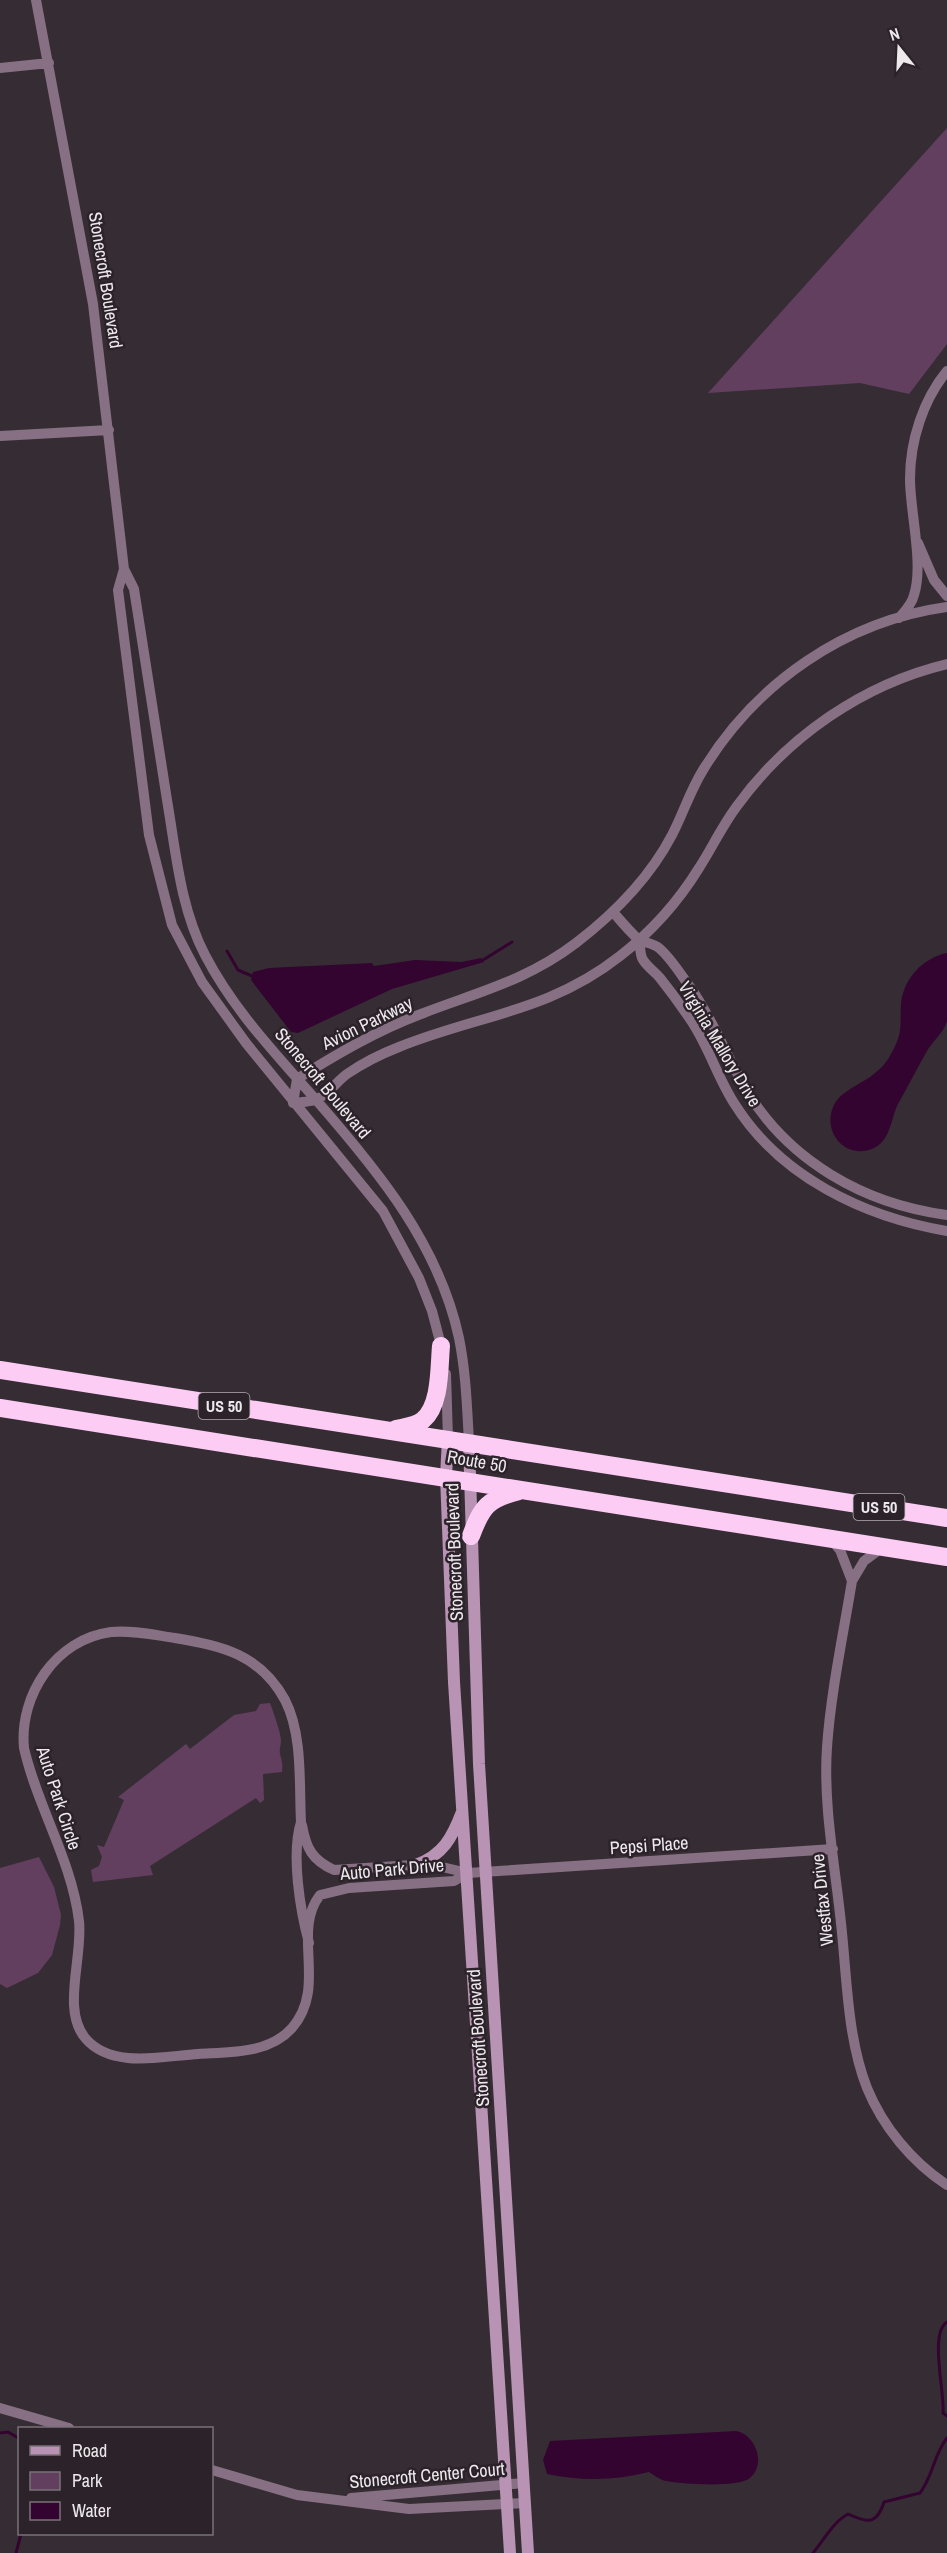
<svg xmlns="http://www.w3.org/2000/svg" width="947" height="2553" viewBox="0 0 947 2553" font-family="'Archivo Narrow',sans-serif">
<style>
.green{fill:#633f5f}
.water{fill:#330430}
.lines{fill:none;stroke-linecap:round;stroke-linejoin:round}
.stream{stroke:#330430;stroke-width:3}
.street{stroke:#887084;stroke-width:10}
.secondary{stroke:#b993b4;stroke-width:12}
.highway{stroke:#fcccf5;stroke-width:18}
.labels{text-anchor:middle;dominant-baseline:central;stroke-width:5;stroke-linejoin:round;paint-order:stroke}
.shield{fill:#2c232a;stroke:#b3adb2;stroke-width:1.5}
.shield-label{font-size:16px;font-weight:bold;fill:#ede8ec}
.street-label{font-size:18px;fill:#ede8ec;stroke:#2c232a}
</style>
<rect width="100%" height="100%" fill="#362d34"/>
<path class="green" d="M 947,128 L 947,344 L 909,394 L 860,383 L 708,393 Z
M 270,1703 C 273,1711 281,1733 281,1740 C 281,1745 279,1749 280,1754 C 282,1762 283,1764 282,1772 L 263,1774 L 264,1800 L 260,1803 L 256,1798 L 150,1866 L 153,1875 L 93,1882 L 91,1870 L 99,1866 L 102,1857 L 97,1845 L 104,1847 L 124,1800 L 118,1797 L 186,1744 L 190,1749 L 234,1715 L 256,1711 L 260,1704 Z
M 39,1857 L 54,1887 L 61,1915 L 60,1925 L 52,1955 L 38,1973 L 7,1988 L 0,1984 L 0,1868 Z"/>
<path class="water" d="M 947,953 C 947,975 947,1000 947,1021 C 945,1031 932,1042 927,1051 C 917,1069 908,1086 898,1104 C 891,1118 891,1138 876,1147 C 848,1162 822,1134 833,1107 C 840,1090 863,1084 875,1073 C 886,1065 893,1052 898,1039 C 902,1028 900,1015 901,1003 C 904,978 923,958 947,953 Z
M 481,958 L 484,962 L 392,989 L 298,1033 L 291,1032 L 251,980 L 253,972 L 269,968 L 372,963 L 374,966 L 415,960 L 462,962 Z
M 736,2431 C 755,2434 767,2464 750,2478 C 738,2488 681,2484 666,2481 C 660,2480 654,2475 649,2472 C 615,2481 581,2481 547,2474 L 543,2460 L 550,2441 Z"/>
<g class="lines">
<path class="stream" d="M 227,951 L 238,970 L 252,976
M 483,960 L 512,942
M 947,2322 C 929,2333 945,2392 943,2413 L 947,2416
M 0,2433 L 8,2432 L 20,2439
M 16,2553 L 21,2534
M 813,2553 C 824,2540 833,2522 848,2514 C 867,2523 877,2525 884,2502 L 920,2493 C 933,2476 934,2454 947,2438"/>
<path class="street" d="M 36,0 L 93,304 L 124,569 L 134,589 C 145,659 156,729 167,800 C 176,852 180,907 205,955 C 234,1011 277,1055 317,1101 C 379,1172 439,1245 459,1338 C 466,1373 467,1407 469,1442
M 0,68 L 49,63
M 0,436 L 109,430
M 918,543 L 934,580 L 947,596
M 124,569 L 118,590 L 149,835 L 172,925 L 202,982 L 246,1043 L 383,1211 L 419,1278 L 432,1311 L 442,1349
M 899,618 C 905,611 912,604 914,595 C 924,564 910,512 910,479 C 910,441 923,400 947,371
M 613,912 C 621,921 629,931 638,939 C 644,943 653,943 659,948 C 671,958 681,975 690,987 C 713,1019 726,1055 745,1088 C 788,1161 864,1204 947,1215
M 639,940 C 640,945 640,953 642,958 C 645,965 655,972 660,978 C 672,993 682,1007 692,1022 C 709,1048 718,1078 734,1103 C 780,1177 864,1217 947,1231
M 293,1103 L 297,1079 C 337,1054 376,1031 421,1014 C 478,992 526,981 576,943 C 615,913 649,879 672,835 C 683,814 690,791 703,770 C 756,683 845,621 947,607
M 293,1103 C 300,1102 309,1102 315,1100 C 327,1096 337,1081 347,1074 C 363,1063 381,1054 399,1047 C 478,1015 549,1012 620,956 C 651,932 678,902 699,868 C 712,848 722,826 737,806 C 787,737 863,684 947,664
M 446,1374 L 448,1439
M 831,1539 L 840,1550 L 852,1581
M 883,1547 L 864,1561 L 852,1581 C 843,1636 831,1691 827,1747 C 823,1805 835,1865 841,1923 C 847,1977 847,2037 867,2088 C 883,2127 912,2162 947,2185
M 302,1825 C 306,1848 312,1860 334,1870 L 429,1864 L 468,1873 L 833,1849
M 309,1943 C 300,1910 291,1854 301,1822 C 299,1784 303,1735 285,1700 C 260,1654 222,1646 175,1638 C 154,1635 132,1630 111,1632 C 56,1639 19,1695 24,1748 C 37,1806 72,1861 79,1921 C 83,1958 61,2011 86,2039 C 112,2069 164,2056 198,2054 C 230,2052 269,2054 292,2028 C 328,1987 291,1932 320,1895 L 349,1888 L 454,1881 L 468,1873
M 0,2408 L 69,2428
M 212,2470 L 297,2495 L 409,2509 L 525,2503
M 351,2498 L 524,2483"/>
<path class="secondary" d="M 448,1439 L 446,1476 L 454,1682 L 510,2553
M 469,1442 L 479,1764 L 528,2553
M 416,1865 C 443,1855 452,1838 462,1812"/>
<path class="highway" d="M 0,1370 L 947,1518
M 0,1408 L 947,1557
M 396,1429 C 404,1427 416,1426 423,1420 C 441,1405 439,1367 441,1346
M 471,1536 C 482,1506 488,1499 519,1491"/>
</g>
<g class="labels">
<g class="shield">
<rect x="198.5" y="1393" width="51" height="26" rx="4.5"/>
<rect x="853.5" y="1494" width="51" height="26" rx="4.5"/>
</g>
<g class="shield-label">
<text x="224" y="1406">US 50</text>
<text x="879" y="1507">US 50</text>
</g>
<g class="street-label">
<text transform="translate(106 280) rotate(81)">Stonecroft Boulevard</text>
<text transform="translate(367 1023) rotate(-26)">Avion Parkway</text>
<text transform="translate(720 1044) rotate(59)">Virginia Mallory Drive</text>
<text transform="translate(323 1083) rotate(50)">Stonecroft Boulevard</text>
<text transform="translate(477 1461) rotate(10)">Route 50</text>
<text transform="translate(454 1552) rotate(-92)">Stonecroft Boulevard</text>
<text transform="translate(59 1798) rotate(72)">Auto Park Circle</text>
<text transform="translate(649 1845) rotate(-4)">Pepsi Place</text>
<text transform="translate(392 1869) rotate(-5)">Auto Park Drive</text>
<text transform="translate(822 1900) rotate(-96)">Westfax Drive</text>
<text transform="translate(478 2038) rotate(-94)">Stonecroft Boulevard</text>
<text transform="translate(427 2475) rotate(-5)">Stonecroft Center Court</text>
</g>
</g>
<rect x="18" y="2427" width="195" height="108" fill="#2c232a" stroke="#797278" stroke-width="1.5"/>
<rect x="30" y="2446" width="30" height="9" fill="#b993b4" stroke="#797278" stroke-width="1.5"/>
<text x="72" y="2457" font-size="18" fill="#ede8ec">Road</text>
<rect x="30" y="2472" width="30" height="18" fill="#633f5f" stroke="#797278" stroke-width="1.5"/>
<text x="72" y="2487" font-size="18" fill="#ede8ec">Park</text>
<rect x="30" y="2502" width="30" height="18" fill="#330430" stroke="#797278" stroke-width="1.5"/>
<text x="72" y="2517" font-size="18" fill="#ede8ec">Water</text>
<g transform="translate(899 48) rotate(342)" stroke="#2c232a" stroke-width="4.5" paint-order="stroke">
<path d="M0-4.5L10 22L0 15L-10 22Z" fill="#ede8ec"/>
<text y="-9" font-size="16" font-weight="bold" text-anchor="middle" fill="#ede8ec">N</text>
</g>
</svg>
